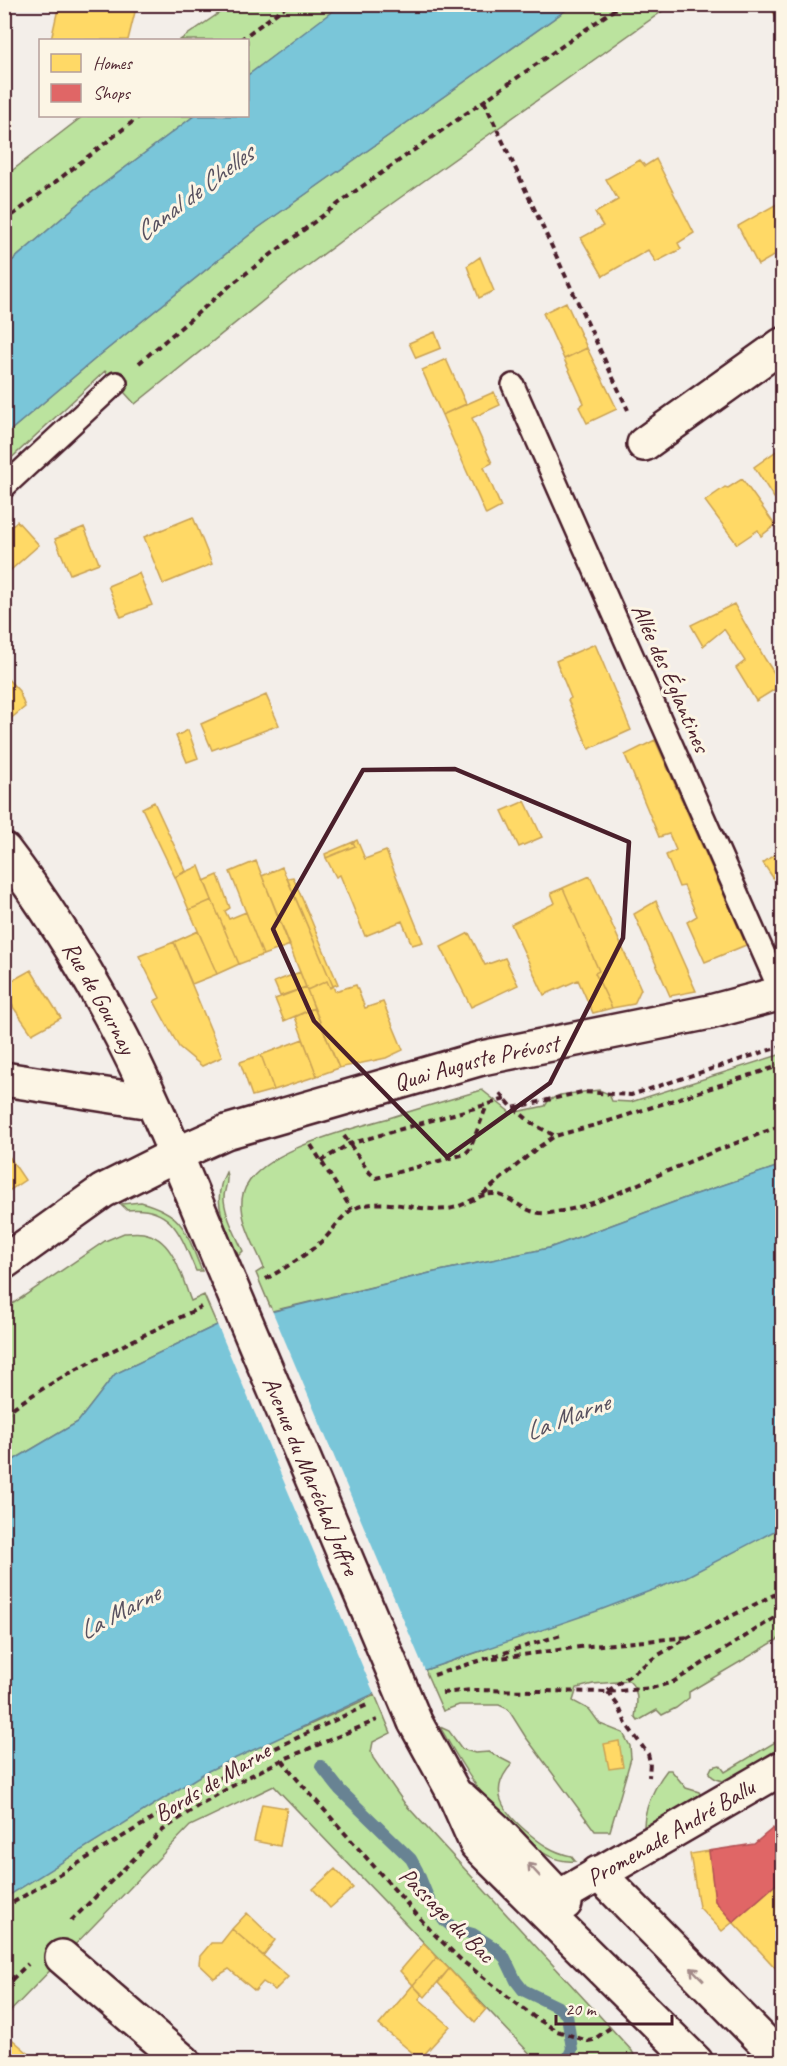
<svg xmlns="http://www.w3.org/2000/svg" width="787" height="2066" viewBox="0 0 787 2066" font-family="Caveat,sans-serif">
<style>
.green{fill:#bbe39e;stroke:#828164;stroke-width:1.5}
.water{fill:#7ac6d9;stroke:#678393;stroke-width:1.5}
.pier{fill:#f3eee9}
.homes{fill:#ffd966;stroke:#c9a154;stroke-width:1.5}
.shops{fill:#e06666;stroke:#b35154;stroke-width:1.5}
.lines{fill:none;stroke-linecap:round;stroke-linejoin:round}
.stream{stroke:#678393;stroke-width:12}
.lane-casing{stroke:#4a1f2b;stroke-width:26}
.street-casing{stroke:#4a1f2b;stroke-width:38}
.secondary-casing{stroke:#4a1f2b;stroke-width:38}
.path{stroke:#4a1f2b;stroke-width:4;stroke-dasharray:6 4.5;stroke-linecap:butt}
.lane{stroke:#fcf5e5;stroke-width:21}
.street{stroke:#fcf5e5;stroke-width:33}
.secondary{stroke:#fcf5e5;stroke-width:33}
.secondary-bridge-casing{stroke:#4a1f2b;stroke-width:38;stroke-linecap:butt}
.secondary-bridge{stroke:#fcf5e5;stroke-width:33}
.oneway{stroke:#a38a88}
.marked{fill:none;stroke:#4a1f2b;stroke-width:4.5;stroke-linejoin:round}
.labels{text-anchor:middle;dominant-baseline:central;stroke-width:6;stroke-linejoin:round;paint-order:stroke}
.street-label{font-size:24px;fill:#4a1f2b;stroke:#fcf5e5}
.water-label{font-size:26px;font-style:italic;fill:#58515f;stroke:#fcf5e5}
</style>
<rect width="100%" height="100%" fill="#f3eee9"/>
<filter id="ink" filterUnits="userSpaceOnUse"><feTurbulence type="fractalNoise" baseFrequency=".0167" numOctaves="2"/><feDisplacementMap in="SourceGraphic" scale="12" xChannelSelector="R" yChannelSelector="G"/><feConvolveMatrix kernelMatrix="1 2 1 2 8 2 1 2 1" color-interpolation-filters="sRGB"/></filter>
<g filter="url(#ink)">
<path class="green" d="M 231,5 L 342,5 L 248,75 L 248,40 L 180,40 Z
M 573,5 L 671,5 L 373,217 L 290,279 L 135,404 L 105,371 L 5,464 L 5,435 L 95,359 L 258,228 Z
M 83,116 L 194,116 L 90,194 L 5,267 L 5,176 Z
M 782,1054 L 782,1165 L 685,1198 L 549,1248 L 430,1273 L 272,1311 L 256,1273 L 264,1268 C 256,1247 237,1218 243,1194 C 255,1151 351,1129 389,1118 C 420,1108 451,1099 482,1090 L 511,1113 L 545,1106 L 549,1100 L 560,1095 L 599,1090 L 609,1094 L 612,1101 L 631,1102 Z
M 226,1172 C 230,1182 223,1190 224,1200 C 226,1218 236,1235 243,1251 L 238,1256 C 226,1226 210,1203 226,1172 Z
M 141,1202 C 186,1215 185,1231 202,1271 L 196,1271 C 181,1236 173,1205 127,1210 L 121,1204 Z
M 124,1233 C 130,1233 137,1232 143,1233 C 174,1238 181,1276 191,1301 L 204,1295 L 217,1325 L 115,1374 L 78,1422 L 5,1465 L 5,1309 L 105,1241 Z
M 782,1496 L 782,1637 L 689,1692 L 689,1698 L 676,1708 L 662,1715 L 657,1710 L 638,1721 L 635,1717 C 637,1704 640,1691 629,1681 L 593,1684 L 577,1688 L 573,1701 L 590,1710 L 600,1724 L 623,1733 L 630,1746 L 631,1758 L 610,1831 L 595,1831 L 525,1736 L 508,1709 L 499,1705 L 459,1705 L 443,1711 L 425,1670 L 481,1651 Z
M 375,1695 L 391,1733 L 373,1742 L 371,1752 L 373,1758 L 405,1804 L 632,2051 L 635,2057 L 631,2062 L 537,2061 L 274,1786 L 190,1826 L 5,2017 L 5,1845 L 307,1726 Z
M 440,1727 L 449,1731 L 462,1749 L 475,1753 L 489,1752 L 512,1764 C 487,1791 503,1811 526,1831 C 540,1843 552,1852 571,1856 L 575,1861 C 553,1863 538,1850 523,1837 C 484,1803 465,1771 440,1727 Z
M 782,1738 L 782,1750 L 731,1780 C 723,1782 715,1781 709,1773 L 712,1767 L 720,1765 L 725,1772 Z
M 667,1770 L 671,1770 L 686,1788 L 699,1792 L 702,1797 L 647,1829 L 644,1826 C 644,1808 656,1784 667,1770 Z"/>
<path class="water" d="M 342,4 L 573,5 L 258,228 L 95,359 L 5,435 L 5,267 L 90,194 L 194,116 L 248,116 L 248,75 Z
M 782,1165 L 782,1527 L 684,1578 L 600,1610 L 425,1670 L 206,1772 L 5,1898 L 5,1465 L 78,1422 L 115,1374 L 217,1325 L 430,1273 L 549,1248 L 685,1198 Z"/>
<path class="pier" d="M 271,1308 L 426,1673 L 376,1698 L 216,1322 Z"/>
<path class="homes" d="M 59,4 L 137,4 L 128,40 L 51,40 Z
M 773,4 L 782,4 L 782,25 L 770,7 Z
M 4,86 L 9,87 L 4,107 Z
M 656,159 L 694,233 L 678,243 L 681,249 L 656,262 L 648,250 L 603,276 L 581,238 L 603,226 L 595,213 L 618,200 L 606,179 L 640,160 L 645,166 Z
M 782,201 L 782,251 L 758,265 L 738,226 Z
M 480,257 L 494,291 L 479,298 L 467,266 Z
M 566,302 L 587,348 L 564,359 L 543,313 Z
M 435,332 L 441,348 L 416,358 L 409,343 Z
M 587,348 L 617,409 L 587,423 L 579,407 L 584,403 L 564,359 Z
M 446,359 L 466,404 L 442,415 L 422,370 Z
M 494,392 L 500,405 L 472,418 L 492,463 L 484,467 L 501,507 L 486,515 L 442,415 Z
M 782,447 L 782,492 L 774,498 L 754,467 Z
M 742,479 L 775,525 L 761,536 L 758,530 L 737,544 L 705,501 L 725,487 L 728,488 Z
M 193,517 L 212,564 L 163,584 L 144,537 Z
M 4,521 L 10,527 L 17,521 L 39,545 L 4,576 Z
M 84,527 L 99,563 L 70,574 L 55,539 Z
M 139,573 L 152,605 L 121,617 L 108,586 Z
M 734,604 L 765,659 L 782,685 L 756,701 L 736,668 L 745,661 L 724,629 L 703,646 L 691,625 Z
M 595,644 L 631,730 L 589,749 L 568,700 L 571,698 L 556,661 Z
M 4,675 L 19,691 L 25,707 L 4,724 Z
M 266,695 L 279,725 L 212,750 L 201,724 Z
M 188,730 L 198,758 L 187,762 L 176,736 Z
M 655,740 L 746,945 L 705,962 L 687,922 L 697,916 L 684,886 L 679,887 L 666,855 L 676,850 L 669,834 L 659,837 L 625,755 Z
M 525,801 L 542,837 L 519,847 L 502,811 Z
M 154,802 L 186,871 L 175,877 L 142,808 Z
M 357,840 L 365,859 L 386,851 L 423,942 L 412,945 L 402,921 L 365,936 L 340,875 L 336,877 L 326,858 L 355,846 L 353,842 Z
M 353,842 L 355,846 L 326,858 L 325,854 Z
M 782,849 L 782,891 L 763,863 Z
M 256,861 L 290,945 L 263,955 L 230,872 Z
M 199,866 L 212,900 L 189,910 L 175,877 Z
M 282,867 L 333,986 L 330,988 L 327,981 L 307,990 L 262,876 Z
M 218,875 L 230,908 L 225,911 L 229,919 L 246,912 L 263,955 L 239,964 L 204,881 Z
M 590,876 L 641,989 L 634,1004 L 612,1008 L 595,973 L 599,971 L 563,888 Z
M 293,877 L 338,984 L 333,986 L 287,878 Z
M 563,888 L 599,971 L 595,973 L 612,1008 L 593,1013 L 578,980 L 544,995 L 511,924 L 555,903 L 551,893 Z
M 212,900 L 239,964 L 217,974 L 189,910 Z
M 656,901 L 696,991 L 670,996 L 634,914 Z
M 198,931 L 217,974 L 192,984 L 174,942 Z
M 469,933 L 485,965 L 505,958 L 518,985 L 471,1007 L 441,947 Z
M 174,942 L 222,1057 L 202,1066 L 179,1047 L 154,1001 L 160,998 L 139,956 Z
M 31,970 L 61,1018 L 32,1034 L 4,994 L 4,985 Z
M 300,972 L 306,987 L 280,996 L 274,982 Z
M 327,981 L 330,988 L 333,986 L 335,991 L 356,985 L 365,1008 L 383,1002 L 403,1050 L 386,1058 L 339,1068 L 307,990 Z
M 306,987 L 314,1008 L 284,1021 L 275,999 Z
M 4,994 L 13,1005 L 4,1025 Z
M 314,1008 L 339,1068 L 317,1076 L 295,1017 Z
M 303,1039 L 317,1076 L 274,1090 L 261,1055 Z
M 261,1055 L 274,1090 L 252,1096 L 240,1062 Z
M 4,1149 L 25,1180 L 4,1194 Z
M 619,1741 L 623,1767 L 609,1769 L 604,1744 Z
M 262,1804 L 287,1808 L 280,1846 L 254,1841 Z
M 709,1851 L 715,1901 L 733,1922 L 722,1931 L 699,1907 L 690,1854 Z
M 335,1869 L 353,1888 L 330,1908 L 313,1889 Z
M 782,1879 L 782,1975 L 733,1922 Z
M 247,1913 L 275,1940 L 263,1956 L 232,1929 Z
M 232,1929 L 288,1977 L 275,1990 L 263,1982 L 255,1991 L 229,1969 L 214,1978 L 199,1964 L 200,1956 L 211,1943 L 221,1943 Z
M 424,1943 L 437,1957 L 413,1985 L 400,1971 Z
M 437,1957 L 449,1969 L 425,1997 L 413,1985 Z
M 449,1969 L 486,2009 L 475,2022 L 438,1983 Z
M 413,1985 L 422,1995 L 419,1999 L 450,2026 L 420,2059 L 379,2025 Z
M 13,2040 L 34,2058 L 31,2062 L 4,2062 L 4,2049 Z"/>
<path class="shops" d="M 773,1828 L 782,1838 L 782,1879 L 733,1922 L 715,1901 L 709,1851 L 754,1844 Z"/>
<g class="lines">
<path class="stream" d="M 321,1766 L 340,1790 L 411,1859 L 417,1870 L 430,1902 L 445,1921 L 455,1929 L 473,1934 L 495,1948 L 505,1958 L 516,1981 L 523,1990 L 558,2007 L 567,2015 L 572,2049 L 566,2062"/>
<g class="lane-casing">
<path id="lane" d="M 513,385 L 781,993
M 4,487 L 116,383"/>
</g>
<g class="street-casing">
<g id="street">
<path d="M 644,444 L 782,345"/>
<path d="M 4,1079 L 151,1102"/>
<path id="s1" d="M 4,1262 L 103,1191 L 175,1155 L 226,1132 L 482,1058 L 710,1012 L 782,993"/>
<path d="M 598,1873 L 782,2060"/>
<path id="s2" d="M 559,1897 L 782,1768"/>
<path d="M 62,1957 L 184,2062"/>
</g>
</g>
<g class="secondary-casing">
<g id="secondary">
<path id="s3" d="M 4,850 C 44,902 79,958 110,1015 C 156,1100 192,1195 230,1284"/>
<path d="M 415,1722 L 454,1793 L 477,1845 L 696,2062"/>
<path d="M 462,1799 L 497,1831 L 565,1903"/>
</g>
</g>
<path class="path" d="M 240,40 L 289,4
M 484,101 L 628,410
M 4,222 L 140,116
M 139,363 L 232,284 L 350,195 L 622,4
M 500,1093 L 513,1108 L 582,1092 L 631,1095 L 782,1046
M 514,1108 L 533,1124 L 555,1136
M 344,1136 L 370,1173 L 376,1178 L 465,1154 L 470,1149 L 487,1105
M 311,1145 L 352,1210
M 321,1161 L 349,1144 L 506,1099
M 483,1194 L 536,1149 L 555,1136 L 606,1122 L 782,1065
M 266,1279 C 285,1268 305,1256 322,1241 C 334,1231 342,1212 358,1207 C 387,1197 419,1212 448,1209 C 465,1207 478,1193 494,1194 C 513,1196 525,1216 549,1213 C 595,1208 635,1184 677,1167 C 712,1152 747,1139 782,1125
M 4,1414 C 65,1371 135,1340 201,1307
M 493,1659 L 580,1647 L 689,1637
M 434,1675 L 561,1635
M 608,1691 L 657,1656 L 689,1637 L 782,1591
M 608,1692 L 619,1707 L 626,1724 L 648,1754 L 650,1762 L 649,1777
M 442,1693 L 472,1690 L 608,1692 L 652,1688 L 673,1682 L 694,1669 L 782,1613
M 282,1760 L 297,1779 L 432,1932 L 461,1960 L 534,2017 L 557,2031 L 588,2041 L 593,2040 L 610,2028
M 4,1908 L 250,1760 L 367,1705
M 71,1921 L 163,1830 L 199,1805 L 246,1778 L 282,1760 L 377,1720
M 4,1987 L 28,1964"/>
<use href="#lane" class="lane"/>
<use href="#street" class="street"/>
<use href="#secondary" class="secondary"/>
<g class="secondary-bridge-casing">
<g id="secondary-bridge">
<path id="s4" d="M 230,1284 L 415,1722"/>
</g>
</g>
<use href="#secondary-bridge" class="secondary-bridge"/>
</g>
<defs><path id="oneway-shaft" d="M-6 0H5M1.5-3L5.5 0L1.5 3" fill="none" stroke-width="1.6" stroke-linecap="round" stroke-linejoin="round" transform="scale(1.5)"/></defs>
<g class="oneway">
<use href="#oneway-shaft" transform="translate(534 1870) rotate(-133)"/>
<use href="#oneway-shaft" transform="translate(697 1974) rotate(-135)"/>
</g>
</g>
<path class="marked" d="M 455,769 L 629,842 L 623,938 L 550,1083 L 447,1157 L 314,1021 L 273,929 L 363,770 Z"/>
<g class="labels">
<g class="street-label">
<text transform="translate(671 678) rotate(66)">Allée des Églantines</text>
<text stroke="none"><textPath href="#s3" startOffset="176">Rue de Gournay</textPath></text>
<text stroke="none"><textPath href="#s1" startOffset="518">Quai Auguste Prévost</textPath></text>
<text stroke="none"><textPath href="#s4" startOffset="208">Avenue du Maréchal Joffre</textPath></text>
<text transform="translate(212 1782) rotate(-31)">Bords de Marne</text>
<text stroke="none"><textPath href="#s2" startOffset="129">Promenade André Ballu</textPath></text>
<text transform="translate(447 1915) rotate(45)">Passage du Bac</text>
</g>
<g class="water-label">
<text transform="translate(194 193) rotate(-37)">Canal de Chelles</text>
<text transform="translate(567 1417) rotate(-21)">La Marne</text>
<text transform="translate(119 1612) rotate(-28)">La Marne</text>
</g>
</g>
<rect width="787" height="2066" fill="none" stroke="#fcf5e5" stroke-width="24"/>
<rect x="12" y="12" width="763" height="2042" fill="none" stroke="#4a1f2b" stroke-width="2" filter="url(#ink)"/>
<rect x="39" y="39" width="210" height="78" fill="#fcf5e5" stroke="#b59f9b" stroke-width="1.5"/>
<rect x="51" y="54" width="30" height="18" fill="#ffd966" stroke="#b59f9b" stroke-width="1.5"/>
<text x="93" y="69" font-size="18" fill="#4a1f2b">Homes</text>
<rect x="51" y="84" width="30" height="18" fill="#e06666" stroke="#b59f9b" stroke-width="1.5"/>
<text x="93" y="99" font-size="18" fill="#4a1f2b">Shops</text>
<path d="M556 2015v9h116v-9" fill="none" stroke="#4a1f2b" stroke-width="3"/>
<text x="565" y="2015" font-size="18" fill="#4a1f2b" stroke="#fcf5e5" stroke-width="4.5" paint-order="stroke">20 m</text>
</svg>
